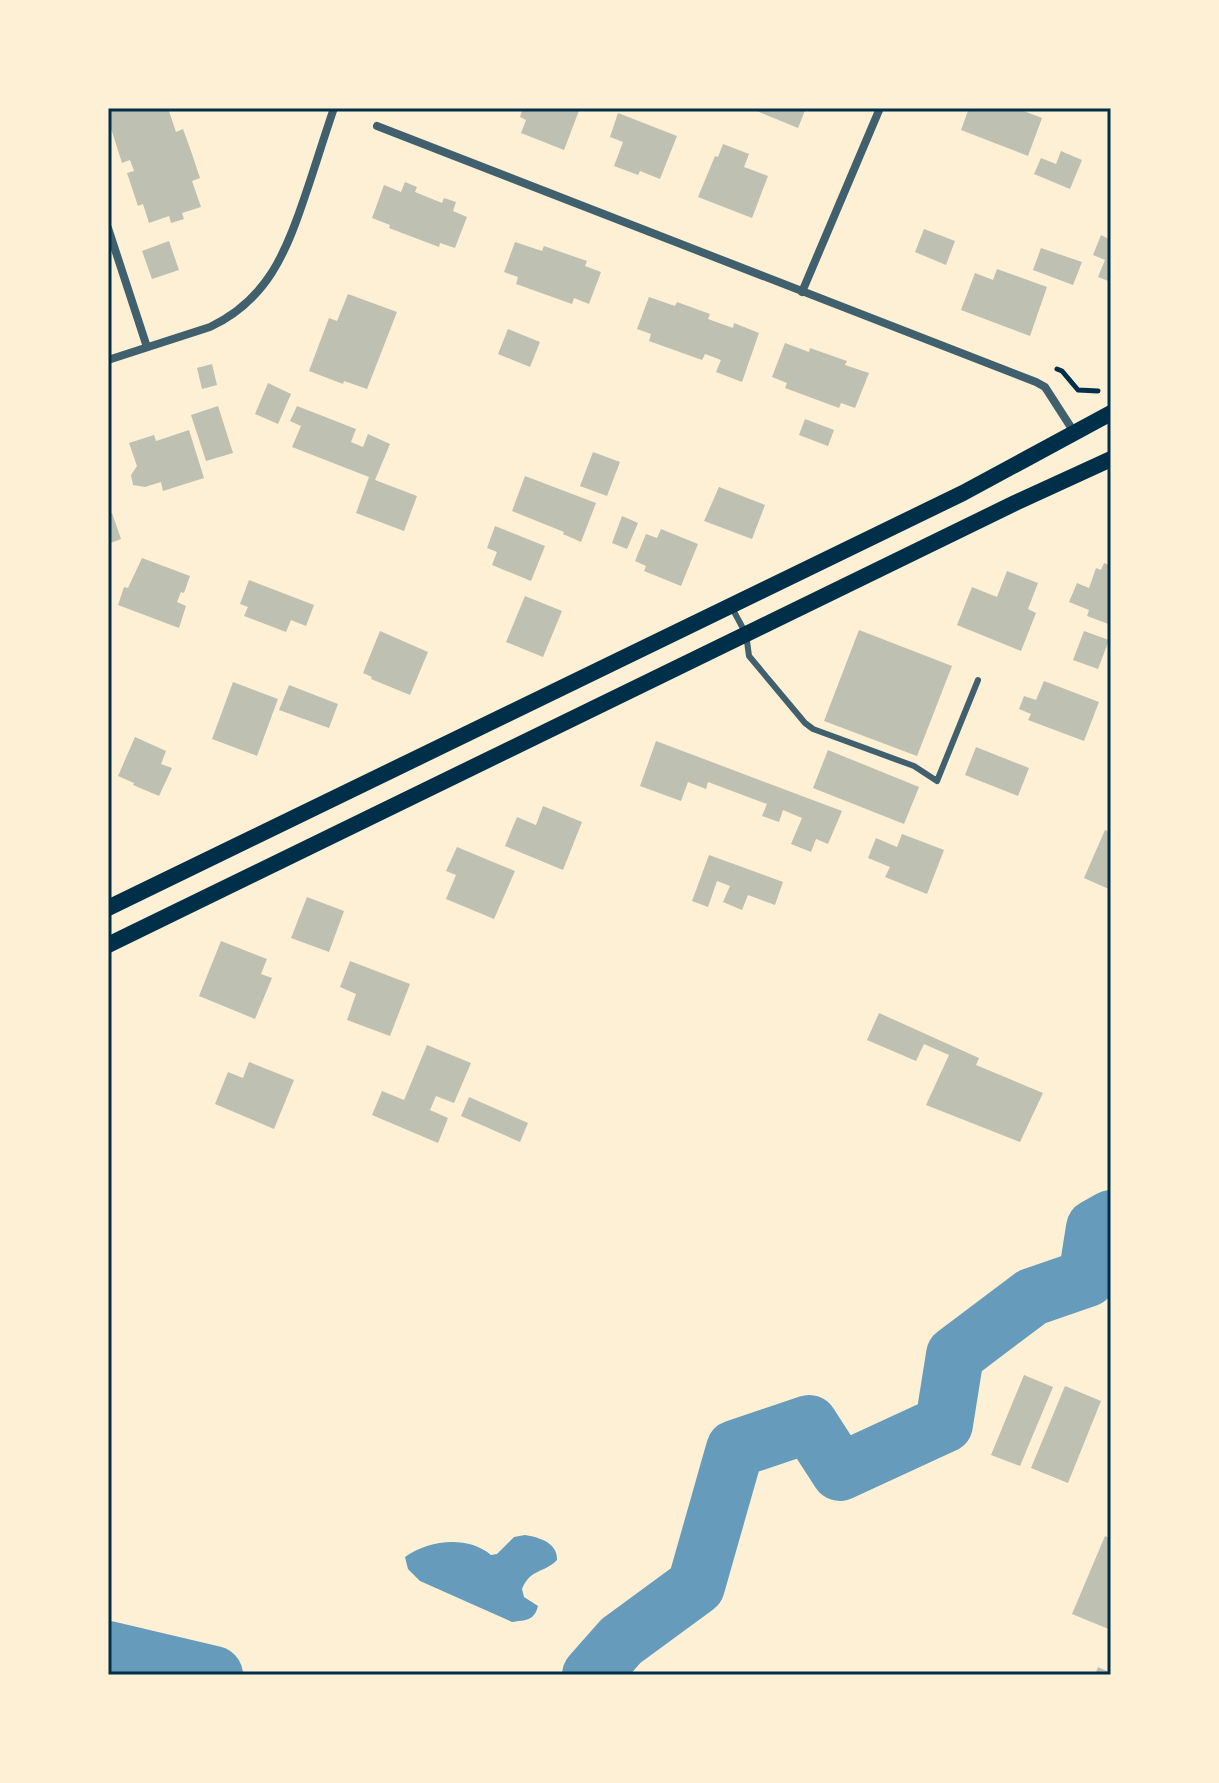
<svg xmlns="http://www.w3.org/2000/svg" width="1219" height="1783" viewBox="0 0 1219 1783" font-family="Cabin,sans-serif">
<style>
.water{fill:#669bbc}
.lines{fill:none;stroke-linecap:round;stroke-linejoin:round}
.river{stroke:#669bbc;stroke-width:58}
.building{fill:#bec0b2}
.path{stroke:#003049;stroke-width:5}
.service{stroke:#3f606c;stroke-width:6}
.minor{stroke:#3f606c;stroke-width:8}
.secondary{stroke:#003049;stroke-width:16}
.neatline{fill:none;stroke:#003049;stroke-width:3}
</style>
<rect width="100%" height="100%" fill="#fdf0d5"/>
<path class="water" d="M 525,1535 C 539,1537 558,1543 557,1560 C 543,1574 531,1568 522,1589 L 524,1597 L 538,1606 C 534,1621 526,1620 512,1622 L 420,1581 L 408,1569 L 405,1557 C 428,1540 468,1535 491,1555 L 497,1554 L 514,1537 Z"/>
<g class="lines">
<path class="river" d="M 108,1650 L 214,1675
M 591,1675 L 621,1641 L 696,1586 L 735,1449 L 809,1424 L 840,1472 L 944,1424 L 955,1355 L 1032,1297 L 1087,1278 L 1095,1228 L 1111,1219"/>
</g>
<path class="building" d="M 108,108 L 168,108 L 176,132 L 183,129 L 191,151 L 200,178 L 192,181 L 201,207 L 182,213 L 184,219 L 171,223 L 169,216 L 149,223 L 143,204 L 138,206 L 127,173 L 134,171 L 130,160 L 122,163 L 108,119 Z
M 523,108 L 580,108 L 564,150 L 521,133 L 526,120 L 520,117 Z
M 749,108 L 806,108 L 798,128 Z
M 969,108 L 1016,108 L 1042,118 L 1028,156 L 961,130 Z
M 618,113 L 677,136 L 660,179 L 640,171 L 638,175 L 614,166 L 623,142 L 610,137 Z
M 723,144 L 749,154 L 744,167 L 768,176 L 752,218 L 698,197 L 715,156 L 718,157 Z
M 1061,151 L 1082,160 L 1070,189 L 1034,174 L 1041,158 L 1056,164 Z
M 405,182 L 417,187 L 415,192 L 442,203 L 444,198 L 456,202 L 453,211 L 467,217 L 455,248 L 440,243 L 439,247 L 389,228 L 390,225 L 372,218 L 384,185 L 401,192 Z
M 924,229 L 955,241 L 946,265 L 915,252 Z
M 1101,235 L 1111,240 L 1111,282 L 1098,277 L 1105,260 L 1093,255 Z
M 169,241 L 179,270 L 152,279 L 142,251 Z
M 515,242 L 542,251 L 544,246 L 558,251 L 587,261 L 585,266 L 601,272 L 589,304 L 574,298 L 572,304 L 516,284 L 518,277 L 504,272 Z
M 1041,248 L 1082,262 L 1073,285 L 1033,270 Z
M 997,269 L 1047,287 L 1030,336 L 961,310 L 975,273 L 993,280 Z
M 348,294 L 397,312 L 367,389 L 344,381 L 343,384 L 309,371 L 329,318 L 337,321 Z
M 649,297 L 675,306 L 677,302 L 710,314 L 708,319 L 733,328 L 734,323 L 759,333 L 742,382 L 716,372 L 721,360 L 705,354 L 702,360 L 649,341 L 651,334 L 637,329 Z
M 508,329 L 540,342 L 530,367 L 498,354 Z
M 785,343 L 809,352 L 810,348 L 847,361 L 845,365 L 869,373 L 855,408 L 841,403 L 839,408 L 785,388 L 787,383 L 772,377 Z
M 212,364 L 217,385 L 202,389 L 197,368 Z
M 268,383 L 291,394 L 278,424 L 255,414 Z
M 218,406 L 233,453 L 206,461 L 191,415 Z
M 297,406 L 356,429 L 351,442 L 363,447 L 368,434 L 390,444 L 375,480 L 417,496 L 404,531 L 356,513 L 369,477 L 292,447 L 301,426 L 290,421 Z
M 805,419 L 834,430 L 828,446 L 799,435 Z
M 189,430 L 204,478 L 163,491 L 161,482 L 145,487 L 133,485 L 131,475 L 137,466 L 129,443 L 154,435 L 156,441 Z
M 593,452 L 620,462 L 607,496 L 580,486 Z
M 525,476 L 596,503 L 581,542 L 563,534 L 564,532 L 512,511 Z
M 719,487 L 765,505 L 752,539 L 704,521 Z
M 112,513 L 121,539 L 108,544 L 108,515 Z
M 622,516 L 638,523 L 627,549 L 612,543 Z
M 495,526 L 545,546 L 531,581 L 492,565 L 497,552 L 487,548 Z
M 661,529 L 698,544 L 681,586 L 644,571 L 646,566 L 635,561 L 646,534 L 657,538 Z
M 142,558 L 190,576 L 184,593 L 181,592 L 177,602 L 186,606 L 179,628 L 118,605 L 124,587 L 128,588 Z
M 1104,563 L 1111,566 L 1111,625 L 1087,616 L 1089,610 L 1069,602 L 1077,583 L 1089,588 L 1096,568 L 1101,570 Z
M 1007,571 L 1038,583 L 1028,609 L 1036,613 L 1021,651 L 957,625 L 972,587 L 997,597 Z
M 249,580 L 314,605 L 306,626 L 291,620 L 286,632 L 244,616 L 248,607 L 240,604 Z
M 525,596 L 562,611 L 543,657 L 506,642 Z
M 859,630 L 952,666 L 917,756 L 824,721 Z
M 380,631 L 428,652 L 410,695 L 371,679 L 372,677 L 363,673 Z
M 1084,631 L 1109,640 L 1098,669 L 1073,660 Z
M 1044,681 L 1099,702 L 1084,741 L 1028,720 L 1031,714 L 1019,709 L 1024,696 L 1036,700 Z
M 233,682 L 278,699 L 257,756 L 212,739 Z
M 289,685 L 338,704 L 329,728 L 279,710 Z
M 135,737 L 166,751 L 161,764 L 172,768 L 159,796 L 133,785 L 134,783 L 118,776 Z
M 656,741 L 842,811 L 828,844 L 816,839 L 811,852 L 791,844 L 802,818 L 783,810 L 779,822 L 762,816 L 767,804 L 708,782 L 706,789 L 688,782 L 681,801 L 640,786 Z
M 976,747 L 1029,768 L 1018,796 L 965,775 Z
M 828,750 L 919,787 L 904,824 L 813,788 Z
M 543,806 L 582,822 L 563,870 L 505,846 L 517,817 L 536,825 Z
M 1105,830 L 1111,832 L 1111,890 L 1084,878 Z
M 902,834 L 944,850 L 927,894 L 885,877 L 890,867 L 868,858 L 876,838 L 897,847 Z
M 457,847 L 515,871 L 494,919 L 446,899 L 456,875 L 446,871 Z
M 709,855 L 783,882 L 775,905 L 748,895 L 742,910 L 723,902 L 730,886 L 717,881 L 708,907 L 692,901 Z
M 307,897 L 344,911 L 329,952 L 291,938 Z
M 221,941 L 267,959 L 261,974 L 272,978 L 255,1019 L 199,996 Z
M 350,961 L 410,984 L 390,1036 L 347,1020 L 356,994 L 340,987 Z
M 879,1013 L 979,1058 L 976,1065 L 1043,1093 L 1020,1142 L 926,1105 L 949,1055 L 924,1044 L 916,1061 L 867,1040 Z
M 427,1045 L 471,1063 L 454,1103 L 436,1096 L 430,1110 L 448,1118 L 438,1143 L 372,1115 L 382,1091 L 404,1100 Z
M 249,1062 L 294,1080 L 274,1129 L 215,1104 L 228,1072 L 243,1078 Z
M 469,1097 L 528,1123 L 520,1142 L 461,1116 Z
M 1024,1375 L 1053,1387 L 1020,1466 L 991,1455 Z
M 1065,1386 L 1101,1401 L 1068,1483 L 1031,1468 Z
M 1105,1536 L 1111,1539 L 1111,1630 L 1072,1614 Z
M 1098,1667 L 1111,1673 L 1111,1675 L 1095,1675 Z"/>
<g class="lines">
<path class="path" d="M 1057,369 L 1062,371 L 1078,390 L 1098,391"/>
<path class="service" d="M 731,606 L 746,634 L 749,656 L 805,723 L 813,729 L 914,766 L 937,781 L 978,680"/>
<path class="minor" d="M 377,126 L 1036,382 L 1045,387 L 1074,432
M 108,228 L 147,347
M 802,292 L 880,108
M 108,360 L 210,327 C 267,300 286,253 305,196 C 315,167 324,137 334,108"/>
<path class="secondary" d="M 108,908 L 963,493 L 1111,413
M 108,945 L 1015,503 L 1111,459"/>
</g>
<rect width="1219" height="1783" fill="none" stroke="#fdf0d5" stroke-width="220"/>
<rect x="110" y="110" width="999" height="1563" class="neatline"/>
</svg>
